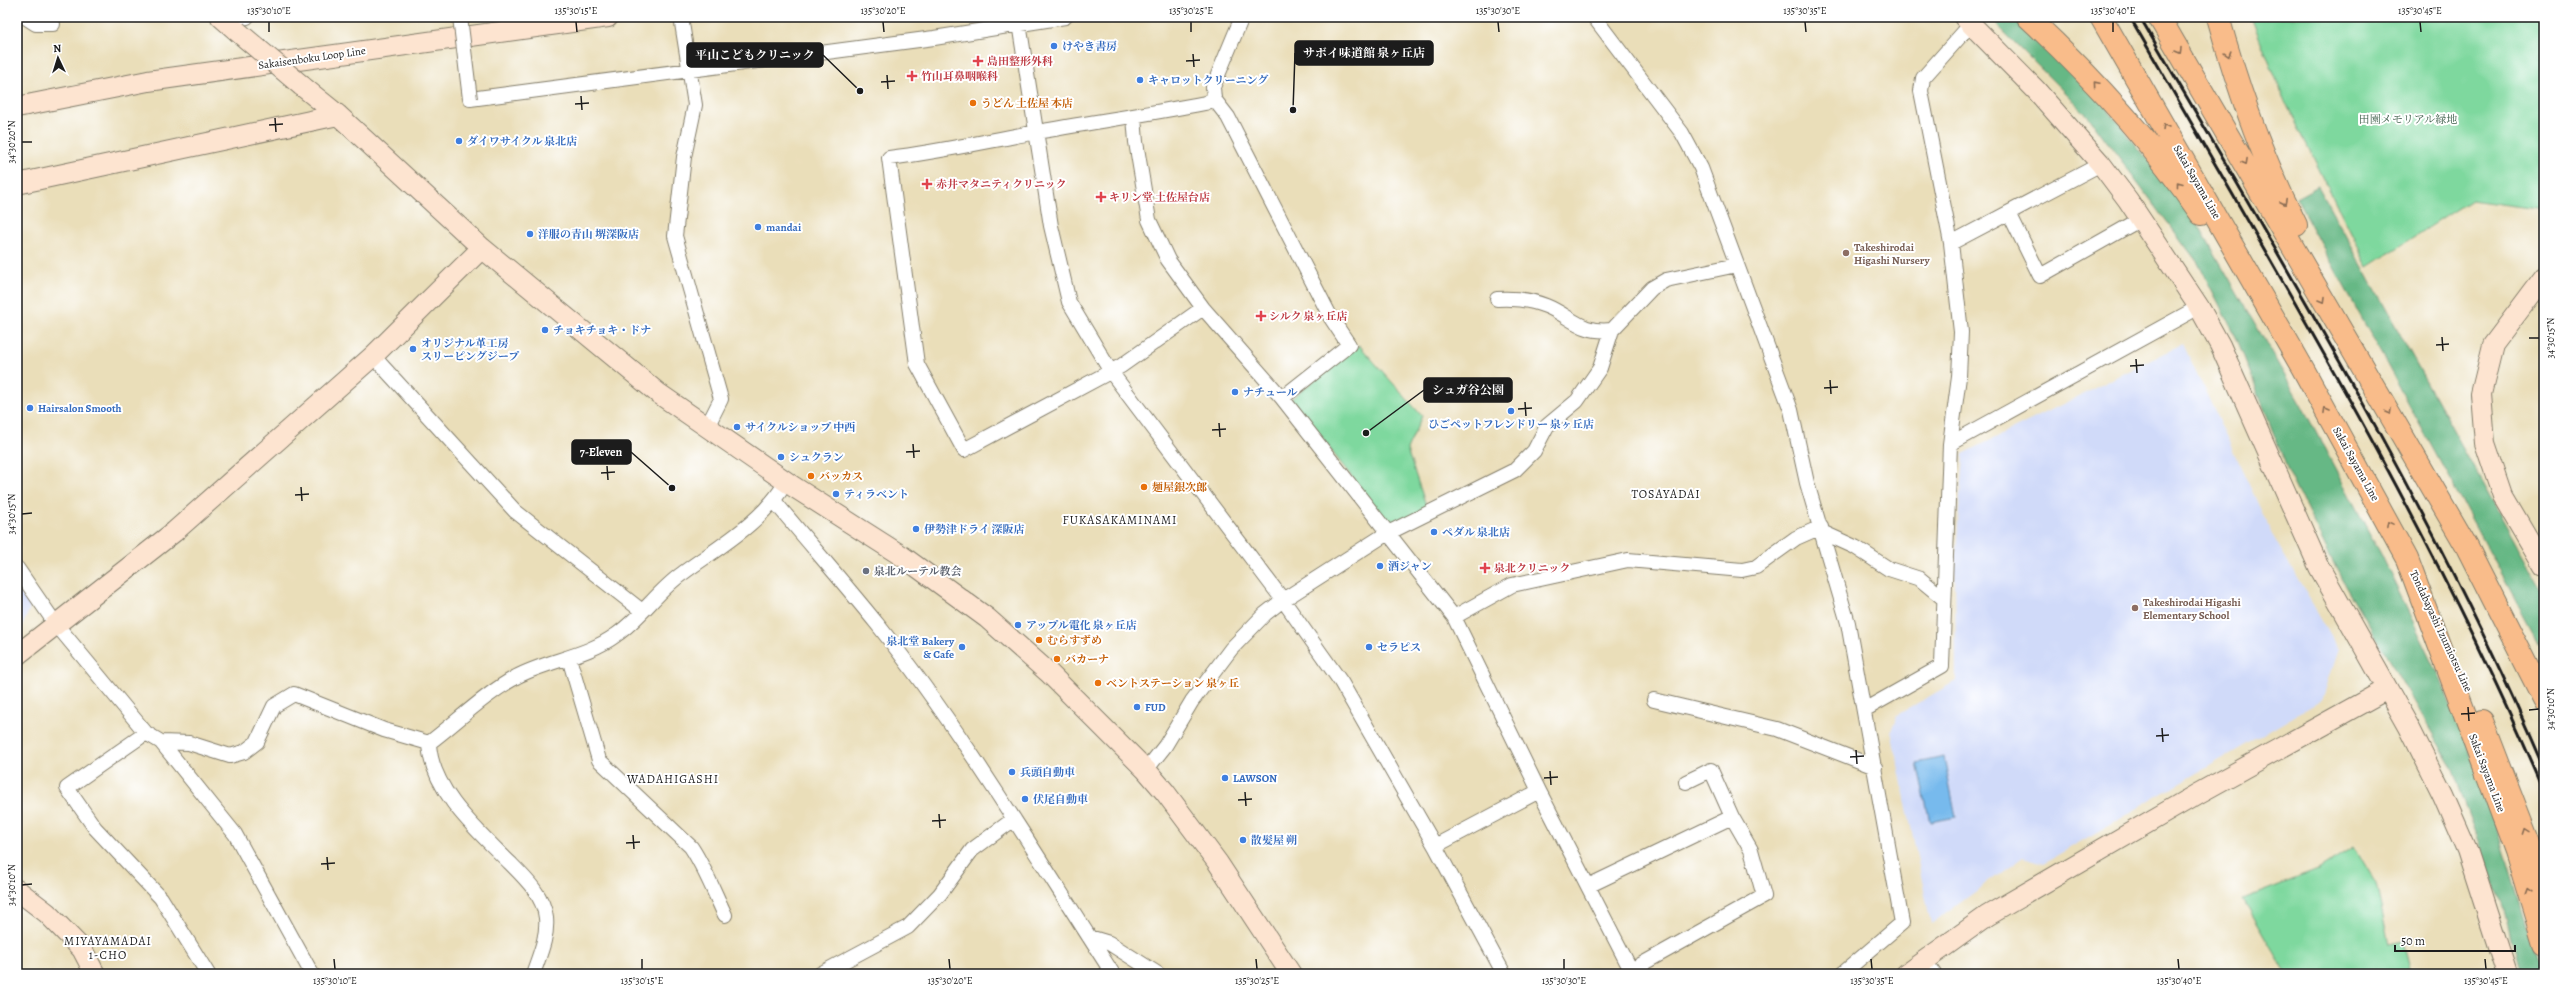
<svg xmlns="http://www.w3.org/2000/svg" width="2561" height="991" viewBox="0 0 2561 991" font-family="Alegreya,'Noto Serif JP',serif">
<style>
.built{fill:#d0daf9}
.green{fill:#7ed89e;stroke:#4d7a5d}
.forest{fill:#66b885;stroke:#416a50}
.water{fill:#77baed;stroke:#4a6b84}
.lines{fill:none;stroke-linecap:round;stroke-linejoin:round}
.street-casing{stroke:#837d6a;stroke-width:16}
.secondary-casing{stroke:#837d6a;stroke-width:22}
.primary-casing{stroke:#837d6a;stroke-width:24}
.street{stroke:#fff;stroke-width:14}
.secondary{stroke:#fde4d0;stroke-width:20}
.primary{stroke:#f9bc8a;stroke-width:22}
.rail{stroke:#1c1c1c;stroke-width:3}
.street-bridge-casing{stroke:#837d6a;stroke-width:16;stroke-linecap:butt}
.secondary-bridge-casing{stroke:#837d6a;stroke-width:22;stroke-linecap:butt}
.street-bridge{stroke:#fff;stroke-width:14}
.secondary-bridge{stroke:#fde4d0;stroke-width:20}
.oneway{stroke:#8a6c53}
.ticks{fill:none;stroke:#1c1c1c;stroke-width:1.5}
.shop-dot{fill:#3f7fe0;stroke:#fff;stroke-width:1.5}
.health-dot{fill:#e0444e;stroke:#fff;stroke-width:1.5}
.food-dot{fill:#e8710a;stroke:#fff;stroke-width:1.5}
.education-dot{fill:#8d6e63;stroke:#fff;stroke-width:1.5}
.worship-dot{fill:#6b7280;stroke:#fff;stroke-width:1.5}
.labels{text-anchor:middle;dominant-baseline:central;stroke-width:4;stroke-linejoin:round;paint-order:stroke}
.shop-label{font-size:11px;font-weight:bold;fill:#366cbe;stroke:#fff;text-anchor:start}
.street-label{font-size:11px;fill:#1c1c1c;stroke:#fff}
.health-label{font-size:11px;font-weight:bold;fill:#be3a42;stroke:#fff;text-anchor:start}
.food-label{font-size:11px;font-weight:bold;fill:#c56008;stroke:#fff;text-anchor:start}
.park-label{font-size:11px;fill:#3e5e4a;stroke:#fff}
.education-label{font-size:11px;font-weight:bold;fill:#785e54;stroke:#fff;text-anchor:start}
.worship-label{font-size:11px;font-weight:bold;fill:#5b616d;stroke:#fff;text-anchor:start}
.neighbourhood-label{font-size:12px;letter-spacing:1px;fill:#1c1c1c;stroke:#fff}
.leader{fill:none;stroke:#1c1c1c;stroke-width:1.5}
.callout-dot{fill:#1c1c1c;stroke:#fff;stroke-width:1.5}
.callout{fill:#1c1c1c;stroke:#1c1c1c;stroke-width:1.5}
.callout-label{font-size:12px;text-anchor:middle;font-weight:bold;fill:#fff}
.neatline{fill:none;stroke:#1c1c1c;stroke-width:1.5}
.ticks-label{font-size:10px;text-anchor:middle;fill:#1c1c1c}
</style>
<rect width="100%" height="100%" fill="#fff"/>
<filter id="ink" filterUnits="userSpaceOnUse"><feTurbulence type="fractalNoise" baseFrequency=".025" numOctaves="2"/><feDisplacementMap in="SourceGraphic" scale="8" xChannelSelector="R" yChannelSelector="G"/><feConvolveMatrix kernelMatrix="1 2 1 2 8 2 1 2 1" color-interpolation-filters="sRGB"/></filter>
<filter id="wash" filterUnits="userSpaceOnUse"><feTurbulence type="fractalNoise" baseFrequency=".012" numOctaves="4" result="noise"/><feDisplacementMap in="SourceGraphic" scale="16" xChannelSelector="R" yChannelSelector="G"/><feGaussianBlur stdDeviation="0.9" result="paint"/><feColorMatrix in="noise" values="0 0 0 0 0 0 0 0 0 0 0 0 0 0 0 0 0 1.4 0 .05"/><feComposite in="paint" operator="in"/></filter>
<g filter="url(#wash)">
<rect width="100%" height="100%" fill="#eadeb9"/>
<path class="built" d="M 2183,344 L 2274,538 L 2339,649 L 2322,700 L 2044,863 L 2023,857 L 1931,924 L 1891,731 L 1897,715 L 1956,681 L 1955,566 L 1963,454 Z
M 17,588 L 31,606 L 17,638 Z"/>
<path class="green" d="M 2251,17 L 2544,17 L 2544,210 L 2471,200 L 2368,267 L 2283,97 Z
M 1359,345 L 1422,416 L 1407,450 L 1427,508 L 1397,524 L 1386,521 L 1291,399 Z
M 2354,847 L 2376,884 L 2389,944 L 2403,941 L 2410,968 L 2390,974 L 2287,974 L 2243,899 L 2318,870 Z"/>
<path class="forest" d="M 1989,17 L 2017,17 L 2103,104 L 2194,217 L 2301,404 L 2382,557 L 2441,680 L 2488,799 L 2540,974 L 2520,974 L 2504,909 L 2451,765 L 2345,586 L 2289,473 L 2237,339 L 2198,263 L 2088,116 Z
M 2318,186 L 2544,594 L 2544,652 L 2296,198 Z"/>
<path class="water" d="M 1944,757 L 1956,817 L 1930,822 L 1917,763 Z"/>
</g>
<g filter="url(#ink)">
<g class="lines">
<g class="street-casing">
<path id="street" d="M 25,17 L 36,24 L 53,24
M 681,17 L 695,105 L 684,157 L 675,236 L 721,399 L 707,427
M 1018,17 L 1051,226 L 1069,302 L 1111,372 L 1283,600 L 1341,682 L 1435,846 L 1504,974
M 1242,17 L 1213,87 L 1214,99 L 1228,117 L 1331,318 L 1349,345 L 1282,398
M 1594,17 L 1682,133 L 1701,168 L 1791,410 L 1807,483 L 1848,623 L 1902,923 L 1842,974
M 224,21 L 247,17
M 470,99 L 934,38 L 1065,17
M 1134,117 L 1136,142 L 1149,220 L 1168,260 L 1203,308 L 1282,398 L 1454,617 L 1539,791 L 1633,974
M 2009,213 L 2040,276 L 2141,219
M 1951,243 L 2101,164
M 1497,299 C 1513,298 1531,300 1546,306 C 1571,316 1581,334 1612,330
M 1203,308 L 1121,366 L 964,450 L 917,364 L 889,158 C 939,152 987,141 1037,132 C 1093,122 1149,114 1205,103 L 1214,99
M 373,356 L 515,511 L 642,611
M 1950,444 L 2199,307
M 775,502 C 809,543 844,583 878,625 C 965,735 1037,857 1113,974
M 1822,532 L 1855,547 L 1889,569 L 1920,579 L 1943,598
M 17,568 L 55,623 L 146,733 L 161,742 L 235,834 L 312,974
M 1454,617 L 1512,585 L 1628,560 L 1742,570 L 1756,567 L 1796,538 L 1821,527
M 569,658 L 599,760 L 691,847 C 705,868 714,892 725,915
M 1654,700 L 1777,729 L 1875,767
M 1864,710 L 1942,666 L 1950,444 L 1959,377 L 1961,332 L 1951,243 L 1921,91 L 1923,78 L 1971,24
M 146,733 L 67,788 L 95,828 L 161,898 L 208,974
M 161,742 L 189,743 L 230,756 L 244,752 L 257,742 L 274,706 L 294,694 L 384,730 L 429,743
M 1146,770 L 1165,746 L 1192,701 L 1231,649 L 1265,614 L 1283,600 L 1386,534 L 1515,470 L 1534,451 L 1547,426 L 1577,401 L 1600,368 L 1612,330 L 1652,288 L 1666,280 L 1737,265
M 1686,782 L 1711,770 L 1732,817
M 1435,846 L 1539,791
M 1588,886 L 1732,817 L 1751,850 L 1764,896 L 1624,974
M 1089,937 L 1109,943 L 1158,974
M 1924,960 L 1934,974
M 533,974 C 539,956 548,937 546,918 C 544,896 525,878 510,863 C 479,832 431,791 429,743 C 458,721 484,695 516,677 C 548,660 586,657 616,635 C 641,618 658,590 683,573 C 720,546 763,522 786,482
M 820,974 L 908,927 L 940,894 L 972,850 L 1014,819"/>
</g>
<g class="secondary-casing">
<path id="secondary" d="M 221,17 L 237,31
M 1964,17 L 2036,90 L 2101,164 L 2128,200 L 2199,307 L 2220,345 L 2319,567 L 2409,727 L 2443,795 L 2467,850 L 2507,974
M 302,86 L 338,115 L 482,248 L 658,393 L 794,487 L 902,556 L 987,618 L 1049,673 L 1146,770 L 1165,792 L 1218,863 L 1291,974
M 17,107 L 148,81 L 608,17
M 17,184 L 338,115
M 2544,277 L 2493,345 L 2481,394 L 2485,443 L 2503,496 L 2544,566
M 17,655 L 174,532 L 373,356 L 482,248
M 17,890 L 47,913 L 82,949 L 95,974
M 1906,974 L 1987,916 L 2199,793 L 2387,689"/>
</g>
<g class="primary-casing">
<path id="primary" d="M 2028,17 C 2092,77 2152,142 2201,214
M 2101,17 L 2302,367 L 2407,559 L 2516,851 L 2544,943
M 2159,17 L 2467,547 L 2544,699
M 2218,17 C 2238,89 2262,158 2296,225
M 2482,721 L 2544,881"/>
</g>
<use href="#street" class="street"/>
<use href="#secondary" class="secondary"/>
<use href="#primary" class="primary"/>
<path class="rail" d="M 2130,17 C 2276,271 2429,521 2544,792
M 2140,17 C 2283,263 2432,506 2544,768"/>
<g class="street-bridge-casing">
<path id="street-bridge" d="M 460,17 L 470,99"/>
</g>
<g class="secondary-bridge-casing">
<path id="secondary-bridge" d="M 237,31 L 302,86"/>
</g>
<use href="#street-bridge" class="street-bridge"/>
<use href="#secondary-bridge" class="secondary-bridge"/>
</g>
<defs><path id="oneway-chevron" d="M-2-3.5L2.5 0L-2 3.5" fill="none" stroke-width="1.6" stroke-linecap="round" stroke-linejoin="round"/></defs>
<g class="oneway">
<use href="#oneway-chevron" transform="translate(2179 51) rotate(60)"/>
<use href="#oneway-chevron" transform="translate(2228 54) rotate(74)"/>
<use href="#oneway-chevron" transform="translate(2096 84) rotate(-131)"/>
<use href="#oneway-chevron" transform="translate(2165 127) rotate(-120)"/>
<use href="#oneway-chevron" transform="translate(2245 162) rotate(61)"/>
<use href="#oneway-chevron" transform="translate(2179 184) rotate(-128)"/>
<use href="#oneway-chevron" transform="translate(2284 202) rotate(63)"/>
<use href="#oneway-chevron" transform="translate(2323 300) rotate(60)"/>
<use href="#oneway-chevron" transform="translate(2326 410) rotate(-119)"/>
<use href="#oneway-chevron" transform="translate(2389 412) rotate(60)"/>
<use href="#oneway-chevron" transform="translate(2389 524) rotate(-118)"/>
<use href="#oneway-chevron" transform="translate(2526 831) rotate(-110)"/>
<use href="#oneway-chevron" transform="translate(2529 892) rotate(-107)"/>
</g>
</g>
<path class="ticks" d="M 269,22 L 269,32M 576,22 L 577,32M 883,22 L 884,32M 1191,22 L 1191,32M 1498,22 L 1499,32M 1805,22 L 1806,32M 2113,22 L 2113,32M 2420,22 L 2421,32M 1193,54 L 1194,67M 1186,61 L 1200,60M 887,75 L 888,89M 881,82 L 895,81M 581,96 L 582,110M 575,104 L 589,103M 275,118 L 276,132M 269,125 L 283,124M 22,142 L 32,142M 2442,337 L 2443,351M 2529,338 L 2539,338M 2436,345 L 2449,344M 2136,359 L 2137,373M 2130,366 L 2144,365M 1830,380 L 1831,394M 1824,388 L 1838,387M 1525,402 L 1526,416M 1518,409 L 1532,408M 1219,423 L 1220,437M 1212,430 L 1226,429M 913,444 L 914,458M 906,452 L 920,451M 607,466 L 608,480M 601,473 L 615,472M 301,487 L 302,501M 295,495 L 309,494M 22,514 L 32,513M 2468,707 L 2469,721M 2529,710 L 2539,709M 2461,714 L 2475,713M 2162,728 L 2163,742M 2156,736 L 2169,735M 1856,750 L 1857,764M 1850,757 L 1864,756M 1550,771 L 1551,785M 1544,778 L 1558,777M 1245,792 L 1246,806M 1238,800 L 1252,799M 939,814 L 940,828M 932,821 L 946,820M 633,835 L 634,849M 626,843 L 640,842M 327,857 L 328,870M 321,864 L 335,863M 22,885 L 32,884M 334,959 L 335,969M 642,959 L 642,969M 949,959 L 950,969M 1256,959 L 1257,969M 1564,959 L 1564,969M 1871,959 L 1872,969M 2178,959 L 2179,969M 2485,959 L 2486,969"/>
<g class="shop-dot">
<circle cx="1054" cy="46" r="4"/>
<circle cx="1140" cy="80" r="4"/>
<circle cx="459" cy="141" r="4"/>
<circle cx="758" cy="227" r="4"/>
<circle cx="530" cy="234" r="4"/>
<circle cx="545" cy="330" r="4"/>
<circle cx="413" cy="349" r="4"/>
<circle cx="1235" cy="392" r="4"/>
<circle cx="30" cy="408" r="4"/>
<circle cx="1511" cy="411" r="4"/>
<circle cx="737" cy="427" r="4"/>
<circle cx="781" cy="457" r="4"/>
<circle cx="836" cy="494" r="4"/>
<circle cx="916" cy="529" r="4"/>
<circle cx="1434" cy="532" r="4"/>
<circle cx="1380" cy="566" r="4"/>
<circle cx="1018" cy="625" r="4"/>
<circle cx="962" cy="647" r="4"/>
<circle cx="1369" cy="647" r="4"/>
<circle cx="1137" cy="707" r="4"/>
<circle cx="1012" cy="772" r="4"/>
<circle cx="1225" cy="778" r="4"/>
<circle cx="1025" cy="799" r="4"/>
<circle cx="1243" cy="840" r="4"/>
</g>
<g class="health-dot">
<path d="M976 55h4v4h4v4h-4v4h-4v-4h-4v-4h4z"/>
<path d="M910 70h4v4h4v4h-4v4h-4v-4h-4v-4h4z"/>
<path d="M925 178h4v4h4v4h-4v4h-4v-4h-4v-4h4z"/>
<path d="M1099 191h4v4h4v4h-4v4h-4v-4h-4v-4h4z"/>
<path d="M1259 310h4v4h4v4h-4v4h-4v-4h-4v-4h4z"/>
<path d="M1483 562h4v4h4v4h-4v4h-4v-4h-4v-4h4z"/>
</g>
<g class="food-dot">
<circle cx="973" cy="103" r="4"/>
<circle cx="811" cy="476" r="4"/>
<circle cx="1144" cy="487" r="4"/>
<circle cx="1039" cy="640" r="4"/>
<circle cx="1057" cy="659" r="4"/>
<circle cx="1098" cy="683" r="4"/>
</g>
<g class="education-dot">
<circle cx="1846" cy="253" r="4"/>
<circle cx="2135" cy="608" r="4"/>
</g>
<circle class="worship-dot" cx="866" cy="571" r="4"/>
<g class="labels">
<g class="shop-label">
<text x="1062" y="46">けやき書房</text>
<text x="1148" y="80">キャロットクリーニング</text>
<text x="467" y="141">ダイワサイクル 泉北店</text>
<text x="766" y="227">mandai</text>
<text x="538" y="234">洋服の青山 堺深阪店</text>
<text x="553" y="330">チョキチョキ・ドナ</text>
<text x="421" y="343">オリジナル革工房<tspan x="421" dy="13">スリーピングジープ</tspan></text>
<text x="1243" y="392">ナチュール</text>
<text x="38" y="408">Hairsalon Smooth</text>
<text x="1511" y="424" text-anchor="middle">ひごペットフレンドリー 泉ヶ丘店</text>
<text x="745" y="427">サイクルショップ 中西</text>
<text x="789" y="457">シュクラン</text>
<text x="844" y="494">ティラベント</text>
<text x="924" y="529">伊勢津ドライ 深阪店</text>
<text x="1442" y="532">ペダル 泉北店</text>
<text x="1388" y="566">酒ジャン</text>
<text x="1026" y="625">アップル電化 泉ヶ丘店</text>
<text x="954" y="641" text-anchor="end">泉北堂 Bakery<tspan x="954" dy="13">&amp; Cafe</tspan></text>
<text x="1377" y="647">セラピス</text>
<text x="1145" y="707">FUD</text>
<text x="1020" y="772">兵頭自動車</text>
<text x="1233" y="778">LAWSON</text>
<text x="1033" y="799">伏尾自動車</text>
<text x="1251" y="840">散髪屋 朔</text>
</g>
<g class="street-label">
<text transform="translate(312 58) rotate(-8)">Sakaisenboku Loop Line</text>
<text transform="translate(2197 182) rotate(60)">Sakai Sayama Line</text>
<text transform="translate(2356 464) rotate(61)">Sakai Sayama Line</text>
<text transform="translate(2441 631) rotate(65)">Tondabayashi Izumiotsu Line</text>
<text transform="translate(2487 773) rotate(69)">Sakai Sayama Line</text>
</g>
<g class="health-label">
<text x="987" y="61">島田整形外科</text>
<text x="921" y="76">竹山耳鼻咽喉科</text>
<text x="936" y="184">赤井マタニティクリニック</text>
<text x="1109" y="197">キリン堂 土佐屋台店</text>
<text x="1269" y="316">シルク 泉ヶ丘店</text>
<text x="1494" y="568">泉北クリニック</text>
</g>
<g class="food-label">
<text x="981" y="103">うどん 土佐屋 本店</text>
<text x="819" y="476">バッカス</text>
<text x="1152" y="487">麺屋銀次郎</text>
<text x="1047" y="640">むらすずめ</text>
<text x="1065" y="659">バカーナ</text>
<text x="1106" y="683">ベントステーション 泉ヶ丘</text>
</g>
<g class="park-label">
<text x="2408" y="119">田園メモリアル緑地</text>
</g>
<g class="education-label">
<text x="1854" y="247">Takeshirodai<tspan x="1854" dy="13">Higashi Nursery</tspan></text>
<text x="2143" y="602">Takeshirodai Higashi<tspan x="2143" dy="13">Elementary School</tspan></text>
</g>
<g class="worship-label">
<text x="874" y="571">泉北ルーテル教会</text>
</g>
<g class="neighbourhood-label">
<text x="1666" y="494">TOSAYADAI</text>
<text x="1120" y="520">FUKASAKAMINAMI</text>
<text x="673" y="779">WADAHIGASHI</text>
<text x="108" y="941">MIYAYAMADAI<tspan x="108" dy="14">1-CHO</tspan></text>
</g>
</g>
<path class="leader" d="M1293 110L1295 53M860 91L823 55M1366 433L1424 390M672 488L631 452"/>
<g class="callout-dot">
<circle cx="1293" cy="110" r="4"/>
<circle cx="860" cy="91" r="4"/>
<circle cx="1366" cy="433" r="4"/>
<circle cx="672" cy="488" r="4"/>
</g>
<g class="callout">
<rect x="1295" y="41" width="138" height="24" rx="4"/>
<rect x="687" y="43" width="136" height="24" rx="4"/>
<rect x="1424" y="378" width="88" height="24" rx="4"/>
<rect x="572" y="440" width="59" height="24" rx="4"/>
</g>
<g class="callout-label">
<text x="1364" y="57">サボイ味道館 泉ヶ丘店</text>
<text x="755" y="59">平山こどもクリニック</text>
<text x="1468" y="394">シュガ谷公園</text>
<text x="601" y="456">7-Eleven</text>
</g>
<rect width="2561" height="991" fill="none" stroke="#fff" stroke-width="44"/>
<g transform="translate(58 58) rotate(356)" stroke="#ffffff" stroke-width="3" paint-order="stroke">
<path d="M0-3L7 15L0 10L-7 15Z" fill="#1c1c1c"/>
<text y="-6" font-size="11" font-weight="bold" text-anchor="middle" fill="#1c1c1c">N</text>
</g>
<path d="M2395 945v6h120v-6" fill="none" stroke="#1c1c1c" stroke-width="2"/>
<text x="2401" y="945" font-size="12" fill="#1c1c1c" stroke="#ffffff" stroke-width="3" paint-order="stroke">50 m</text>
<rect x="22" y="22" width="2517" height="947" class="neatline"/>
<g class="ticks-label">
<text x="269" y="14">135°30'10"E</text>
<text x="576" y="14">135°30'15"E</text>
<text x="883" y="14">135°30'20"E</text>
<text x="1191" y="14">135°30'25"E</text>
<text x="1498" y="14">135°30'30"E</text>
<text x="1805" y="14">135°30'35"E</text>
<text x="2113" y="14">135°30'40"E</text>
<text x="2420" y="14">135°30'45"E</text>
<text transform="translate(11 142) rotate(-90)" y="4">34°30'20"N</text>
<text transform="translate(2550 338) rotate(-90)" y="4">34°30'15"N</text>
<text transform="translate(11 514) rotate(-90)" y="4">34°30'15"N</text>
<text transform="translate(2550 709) rotate(-90)" y="4">34°30'10"N</text>
<text transform="translate(11 885) rotate(-90)" y="4">34°30'10"N</text>
<text x="335" y="984">135°30'10"E</text>
<text x="642" y="984">135°30'15"E</text>
<text x="950" y="984">135°30'20"E</text>
<text x="1257" y="984">135°30'25"E</text>
<text x="1564" y="984">135°30'30"E</text>
<text x="1872" y="984">135°30'35"E</text>
<text x="2179" y="984">135°30'40"E</text>
<text x="2486" y="984">135°30'45"E</text>
</g>
</svg>
